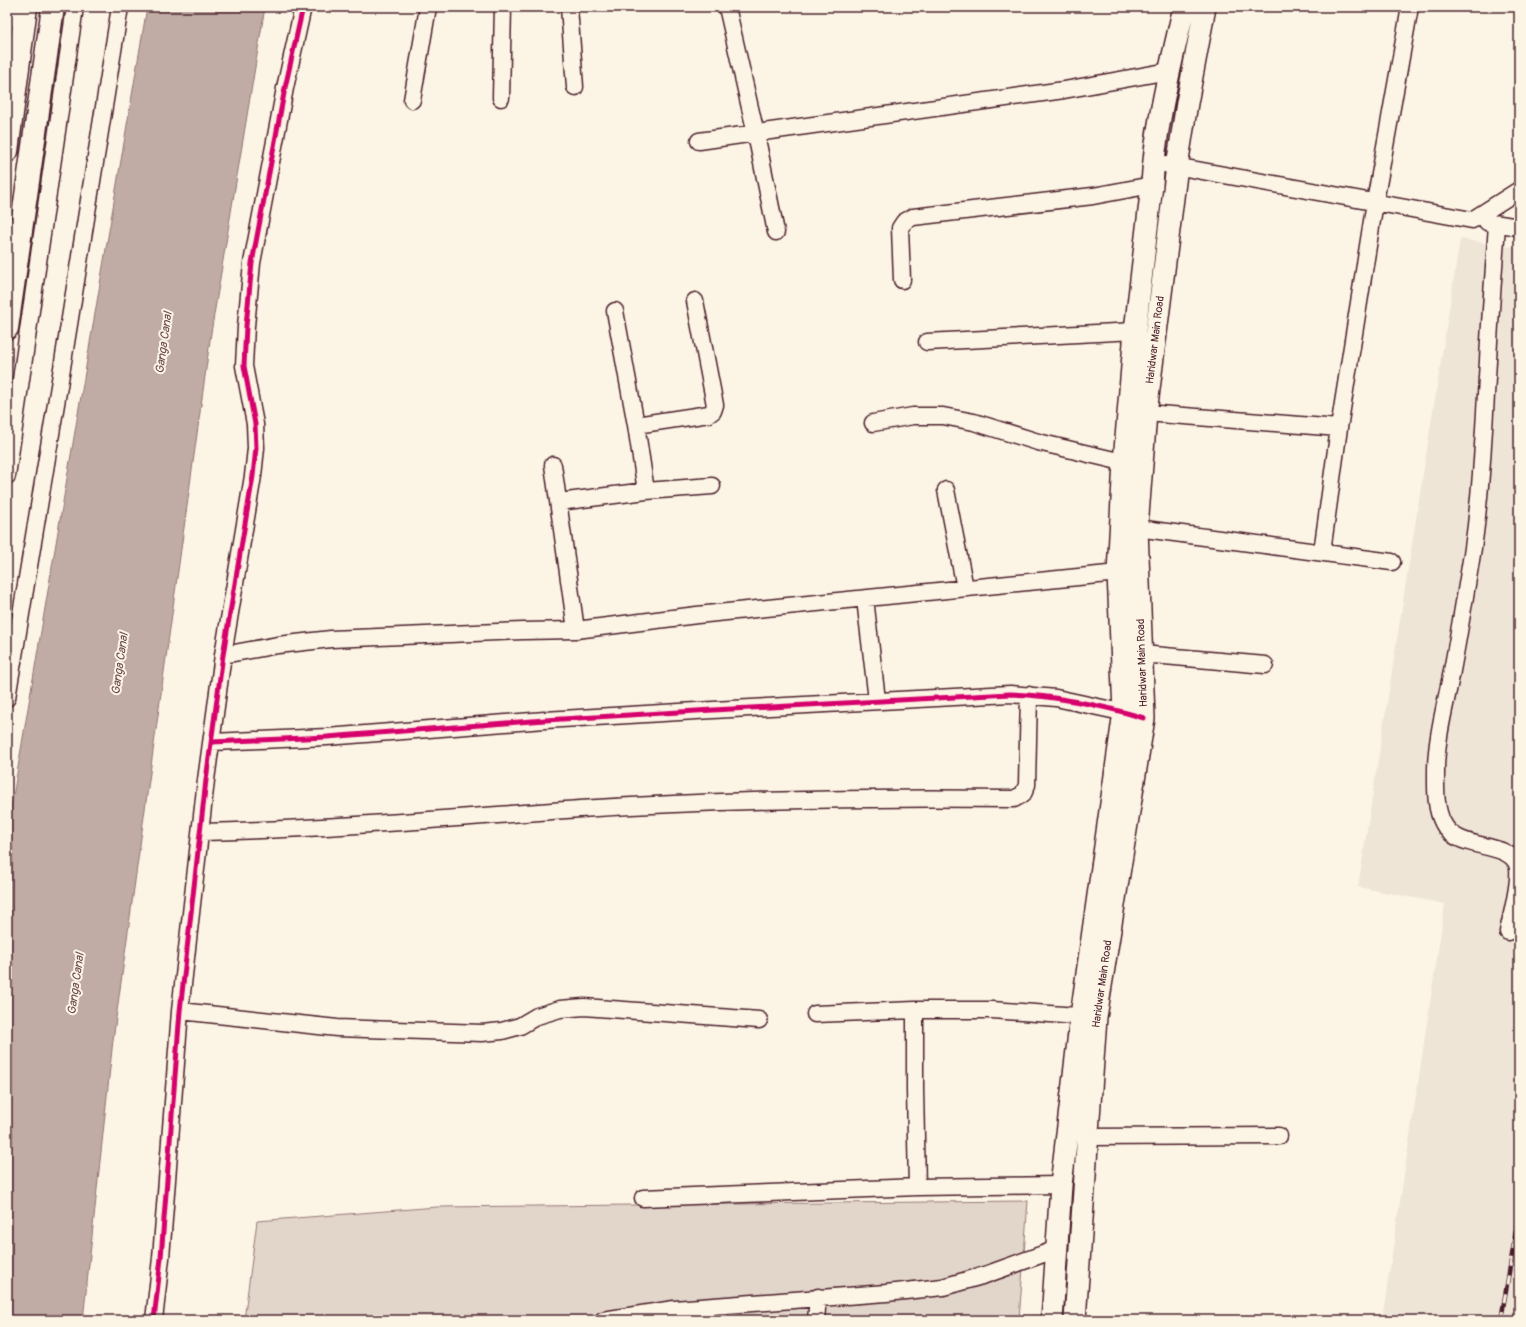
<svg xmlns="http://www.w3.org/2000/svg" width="1526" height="1327" viewBox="0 0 1526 1327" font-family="Pangolin,sans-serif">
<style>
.built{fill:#eee5d7}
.green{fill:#e2d5ca;stroke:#967a7a}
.water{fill:#c0aca5;stroke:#917474}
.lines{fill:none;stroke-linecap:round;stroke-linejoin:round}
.minor-casing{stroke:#4a1f2b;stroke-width:19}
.major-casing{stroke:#4a1f2b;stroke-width:24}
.highway-casing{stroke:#4a1f2b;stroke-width:25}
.minor{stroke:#fcf5e5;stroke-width:16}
.major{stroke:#fcf5e5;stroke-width:21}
.highway{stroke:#fcf5e5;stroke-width:22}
.rail-casing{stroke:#4a1f2b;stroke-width:4.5}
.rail{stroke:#fcf5e5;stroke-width:3;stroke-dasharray:9;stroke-linecap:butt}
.cycleway-casing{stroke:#fcf5e5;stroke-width:8}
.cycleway{stroke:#d6006c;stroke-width:5}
.labels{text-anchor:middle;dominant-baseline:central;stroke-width:4;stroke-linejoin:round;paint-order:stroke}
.street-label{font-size:11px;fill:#4a1f2b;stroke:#fcf5e5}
.water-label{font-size:12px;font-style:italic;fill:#6d4950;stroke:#fcf5e5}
</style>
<rect width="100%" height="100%" fill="#fcf5e5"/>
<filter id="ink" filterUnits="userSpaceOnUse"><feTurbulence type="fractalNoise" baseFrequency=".025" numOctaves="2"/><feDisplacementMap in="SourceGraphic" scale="8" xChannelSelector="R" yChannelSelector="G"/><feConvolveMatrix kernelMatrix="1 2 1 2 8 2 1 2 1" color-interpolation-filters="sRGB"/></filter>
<g filter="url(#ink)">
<path class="built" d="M 1460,239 L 1519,248 L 1519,1320 L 1382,1320 L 1445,904 L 1358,887 Z"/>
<path class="green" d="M 1028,1201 L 1019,1320 L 244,1320 L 257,1221 L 437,1207 Z"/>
<path class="water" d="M 147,7 L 265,7 L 211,333 L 113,1040 L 83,1320 L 7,1320 L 7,832 Z"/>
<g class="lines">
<g class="minor-casing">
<path id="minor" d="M 569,7 L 575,87
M 727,7 L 756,134 L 776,232
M 7,20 L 8,7
M 501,98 L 503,7
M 412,100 L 428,7
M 699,141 L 1064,90 L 1169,71
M 1153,162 L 1472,220 L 1519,190
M 1487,222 L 1519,227
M 1497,224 C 1494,270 1490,315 1488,361 C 1484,424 1482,486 1473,548 C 1466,591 1459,634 1451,676 C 1445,707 1436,739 1436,771 C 1436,788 1435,808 1443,823 C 1457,852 1506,840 1517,864 C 1522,878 1511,916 1508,932
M 902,280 L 900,228 L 904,222 L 913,217 L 1093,196 L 1152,185
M 615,311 L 636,425 L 646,491
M 927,342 L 1135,331
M 1146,413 L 1339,428
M 873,423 L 913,416 L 943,416 L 974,422 L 1038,442 L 1135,465
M 636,425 L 709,414 L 713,411 L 715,405 L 695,301
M 553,465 L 576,630
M 7,476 L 75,7
M 946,490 L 965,588
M 559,502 L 646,491 L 712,486
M 1137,528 L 1392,562
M 1322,552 L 1339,428 L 1375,202 L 1410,7
M 865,599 L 877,700
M 1142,654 L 1265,665
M 223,655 L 278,645 L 331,639 L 523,631 L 576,630 L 697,615 L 1118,573
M 7,698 L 62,368 L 120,7
M 212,742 L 327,737 L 545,720 L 713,710 L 1010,694 L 1056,698 L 1135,715
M 201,832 C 328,829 454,818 580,809 C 725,800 870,797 1014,799 L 1023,794 L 1027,785 L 1029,695
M 915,1010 L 915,1089 L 917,1187
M 180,1011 L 337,1028 L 482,1033 L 502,1031 L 520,1026 L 537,1016 L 560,1009 L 584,1007 L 759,1020
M 815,1014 L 915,1010 L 992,1010 L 1092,1017
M 1087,1137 L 1279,1136
M 643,1198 L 917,1187 L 1061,1185
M 154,1320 L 161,1258 L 180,1011 L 206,780 L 223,655 L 253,476 L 256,448 L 255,424 L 244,366 L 246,326 L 252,263 L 285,88 L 303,7
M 603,1320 L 674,1309 L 886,1293 L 943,1287 L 985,1275 L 1057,1249
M 816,1320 L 818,1297"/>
</g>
<g class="major-casing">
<path id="major" d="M 1052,1320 L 1061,1185 L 1081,1016 L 1124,712 L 1118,573 L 1124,462 L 1135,331 L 1152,185 C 1155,126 1171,65 1184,7
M 1075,1320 L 1096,1017 L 1144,718 L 1137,528 L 1146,413 L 1177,166 L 1187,103 L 1205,7"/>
</g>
<g class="highway-casing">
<path id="highway" d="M 7,151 L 26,7
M 7,328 L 53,7"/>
</g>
<use href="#minor" class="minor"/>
<use href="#major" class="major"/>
<use href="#highway" class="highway"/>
<g class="rail-casing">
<path id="rail" d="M 1501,1320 L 1519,1213
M 1517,1320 L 1519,1308"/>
</g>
<use href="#rail" class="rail"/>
<g class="cycleway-casing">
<path id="cycleway" d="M 212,742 L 327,737 L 545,720 L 713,710 L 1010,694 C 1055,696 1101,705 1144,718
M 154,1320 L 161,1258 L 180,1011 L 206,780 L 223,655 L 253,476 L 256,448 L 255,424 L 244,366 L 246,326 L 252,263 L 285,88 L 303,7"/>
</g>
<use href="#cycleway" class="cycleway"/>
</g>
</g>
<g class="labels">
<g class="street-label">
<text transform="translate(1155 340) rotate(-83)">Haridwar Main Road</text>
<text transform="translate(1142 663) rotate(-92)">Haridwar Main Road</text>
<text transform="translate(1102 984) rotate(-82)">Haridwar Main Road</text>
</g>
<g class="water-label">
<text transform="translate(164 343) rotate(-82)">Ganga Canal</text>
<text transform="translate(120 664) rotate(-82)">Ganga Canal</text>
<text transform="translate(76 984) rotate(-82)">Ganga Canal</text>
</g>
</g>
<rect width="1526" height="1327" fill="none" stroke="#fcf5e5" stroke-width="24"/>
<rect x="12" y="12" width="1502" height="1303" fill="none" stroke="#4a1f2b" stroke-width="1.5" filter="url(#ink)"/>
</svg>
